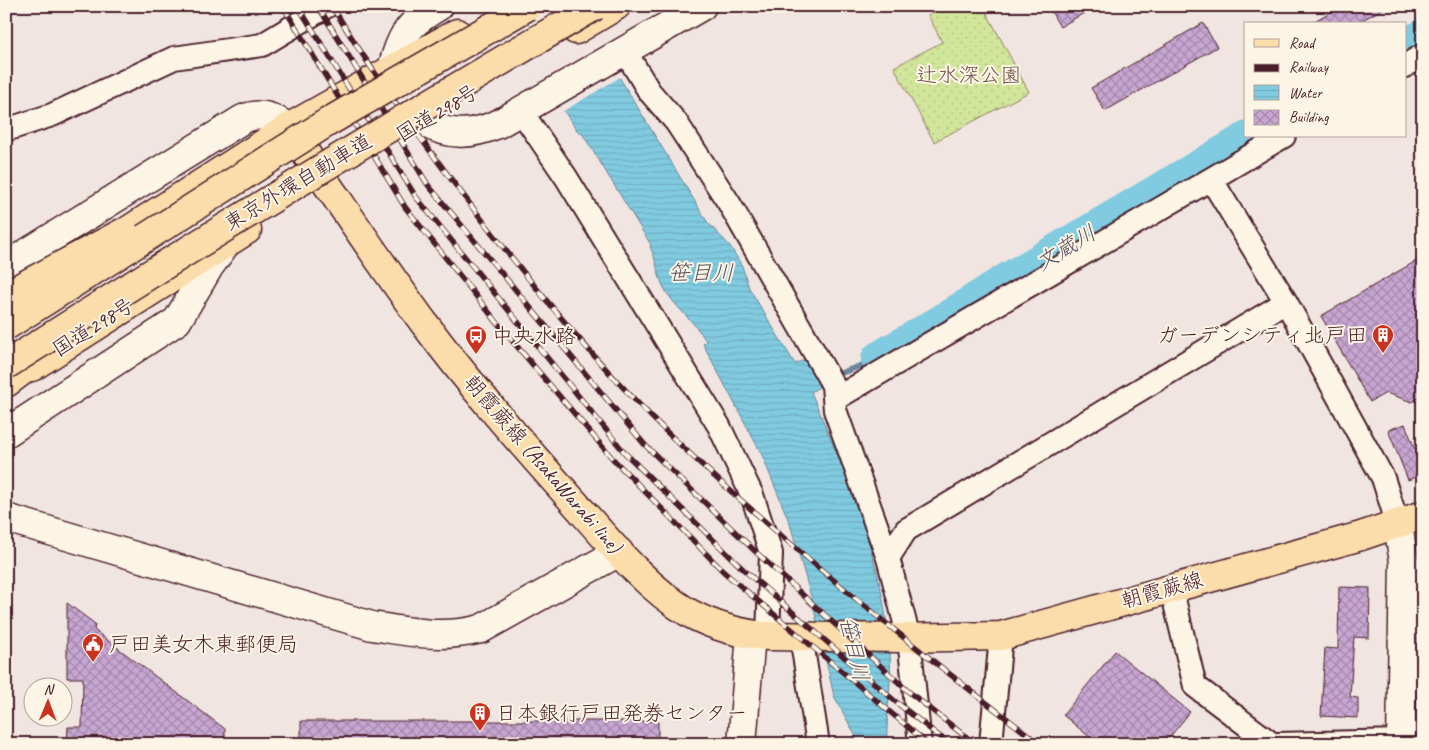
<svg xmlns="http://www.w3.org/2000/svg" width="1429" height="750" viewBox="0 0 1429 750" font-family="Caveat,'Klee One',sans-serif">
<style>
.grass{fill:url(#grass-dots);stroke:#8e8263}
.water{fill:url(#water-rules);stroke:#6a8698}
.pier{fill:#f1e5e1}
.lines{fill:none;stroke-linecap:round;stroke-linejoin:round}
.stream{stroke:#6a8698;stroke-width:6}
.river{stroke:#80cbe0;stroke-width:36}
.building{fill:url(#building-cross-hatch);stroke:#4a1f2b}
.minor-casing{stroke:#4a1f2b;stroke-width:26}
.tertiary-casing{stroke:#4a1f2b;stroke-width:31}
.primary-casing{stroke:#4a1f2b;stroke-width:31}
.trunk-casing{stroke:#4a1f2b;stroke-width:31}
.motorway-casing{stroke:#4a1f2b;stroke-width:31}
.minor{stroke:#fcf5e5;stroke-width:22}
.tertiary{stroke:#fcf5e5;stroke-width:28}
.primary{stroke:#fbddab;stroke-width:28}
.trunk{stroke:#fbddab;stroke-width:28}
.motorway{stroke:#fbddab;stroke-width:28}
.rail-casing{stroke:#4a1f2b;stroke-width:5.5}
.rail{stroke:#fcf5e5;stroke-width:4;stroke-dasharray:11;stroke-linecap:butt}
.motorway-bridge-casing{stroke:#4a1f2b;stroke-width:31;stroke-linecap:butt}
.motorway-bridge{stroke:#fbddab;stroke-width:28}
.labels{text-anchor:middle;dominant-baseline:central;stroke-width:4;stroke-linejoin:round;paint-order:stroke}
.park-label{font-size:21px;fill:#6c5147;stroke:#fcf5e5}
.street-label{font-size:21px;fill:#4a1f2b;stroke:#fcf5e5}
.poi-label{font-size:21px;fill:#4a1f2b;stroke:#fcf5e5;text-anchor:start}
.water-label{font-size:22px;font-style:italic;fill:#5a5361;stroke:#fcf5e5}
</style>
<defs>
<pattern id="grass-dots" width="8" height="8" patternUnits="userSpaceOnUse" patternTransform="scale(1.25)"><rect width="8" height="8" fill="#d2e69b"/><path d="M2 2h.1M6 6h.1" fill="none" stroke="#b6c586" stroke-width="1.8" stroke-linecap="round"/></pattern>
<pattern id="water-rules" width="6" height="5" patternUnits="userSpaceOnUse" patternTransform="scale(1.25)"><rect width="6" height="5" fill="#80cbe0"/><path d="M0 2.5h6" fill="none" stroke="#70aec0"/></pattern>
<pattern id="building-cross-hatch" width="8" height="8" patternUnits="userSpaceOnUse" patternTransform="scale(1.25)"><rect width="8" height="8" fill="#c7a7d2"/><path d="M0 0l8 8M0 8l8-8" fill="none" stroke="#a487ab"/></pattern>
</defs>
<rect width="100%" height="100%" fill="#f1e5e1"/>
<filter id="ink" filterUnits="userSpaceOnUse"><feTurbulence type="fractalNoise" baseFrequency=".02" numOctaves="2"/><feDisplacementMap in="SourceGraphic" scale="10" xChannelSelector="R" yChannelSelector="G"/><feConvolveMatrix kernelMatrix="1 2 1 2 8 2 1 2 1" color-interpolation-filters="sRGB"/></filter>
<g filter="url(#ink)">
<path class="grass" d="M 945,6 L 983,6 L 1029,92 L 934,142 L 894,67 L 942,42 L 928,15 Z"/>
<path class="water" d="M 491,6 L 576,6 L 708,223 L 730,246 L 742,266 L 749,288 L 795,364 L 810,357 L 824,384 L 811,392 C 846,475 884,562 890,653 C 892,683 886,714 887,744 L 860,744 L 834,696 L 812,600 L 790,524 L 762,455 L 703,344 L 706,341 C 694,320 673,307 662,284 C 657,272 656,258 650,247 L 651,245 L 582,133 L 579,133 Z"/>
<path class="pier" d="M 489,6 L 579,6 L 622,76 L 562,112 Z"/>
<g class="lines">
<path class="stream" d="M 833,376 L 879,359"/>
<path class="river" d="M 1405,47 L 1423,37
M 879,359 L 944,321 L 1005,282 L 1253,136"/>
</g>
<path class="building" d="M 1048,6 L 1096,6 L 1060,27 Z
M 1341,6 L 1388,6 L 1355,24 L 1309,24 Z
M 1203,23 L 1217,47 L 1105,111 L 1091,88 Z
M 1423,257 L 1423,396 L 1412,402 L 1386,393 L 1370,402 L 1321,316 Z
M 1405,424 L 1415,449 L 1423,446 L 1423,474 L 1408,480 L 1388,430 Z
M 1339,587 L 1370,588 L 1369,638 L 1354,637 L 1350,697 L 1358,698 L 1358,718 L 1321,716 L 1325,648 L 1338,649 Z
M 67,603 L 95,624 L 94,630 L 225,729 L 225,744 L 67,744 L 68,727 L 82,727 L 83,678 L 67,678 Z
M 1115,651 L 1190,712 L 1164,744 L 1098,744 L 1063,715 Z
M 301,721 L 658,721 L 658,744 L 301,744 Z"/>
<g class="lines">
<g class="minor-casing">
<path id="minor" d="M 625,51 L 649,91 L 676,122 L 729,203 L 833,385 L 835,410 L 888,558 L 909,638 L 920,744
M 1405,66 L 1423,55
M 521,111 L 566,177 L 719,426 L 752,495 L 771,553 L 768,636
M 6,130 L 52,115 L 174,58 L 262,45 L 327,6
M 1211,179 L 1284,136
M 835,399 L 1211,179 L 1286,302 L 1383,478 L 1398,525
M 888,558 L 906,530 L 1286,302
M 1171,587 L 1195,686 L 1272,744
M 801,636 L 818,744
M 1404,660 L 1423,662
M 991,744 L 1001,636
M 1278,744 L 1401,741"/>
</g>
<g class="tertiary-casing">
<path id="tertiary" d="M 392,68 C 403,32 407,25 439,6
M 422,122 C 450,136 470,136 498,124 L 702,6
M 6,266 L 243,119 C 260,112 273,116 288,128
M 6,433 L 177,321 L 209,267 L 227,242
M 6,518 L 372,626 C 412,632 441,639 481,629 L 619,552
M 1398,525 L 1404,562 L 1401,744
M 742,744 L 751,635"/>
</g>
<g class="primary-casing">
<path id="primary" d="M 288,128 C 334,193 377,259 424,323 C 470,385 521,443 572,500 C 606,538 645,587 689,613 C 713,626 741,634 768,636 L 897,638 L 1001,636 L 1361,536 L 1423,515"/>
</g>
<g class="trunk-casing">
<path id="trunk" d="M 576,30 L 616,6
M 104,246 L 288,128 L 457,33
M 32,367 L 247,230"/>
</g>
<g class="motorway-casing">
<path id="motorway" d="M 6,383 L 50,350"/>
</g>
<use href="#minor" class="minor"/>
<use href="#tertiary" class="tertiary"/>
<use href="#primary" class="primary"/>
<use href="#trunk" class="trunk"/>
<use href="#motorway" class="motorway"/>
<g class="rail-casing">
<path id="rail" d="M 283,6 L 405,207 L 504,331 L 613,459 L 725,573 L 928,744
M 298,6 L 416,197 L 625,453 L 744,570 L 896,702 L 949,744
M 318,6 L 428,185 L 645,445 L 758,554 L 909,692 L 975,744
M 332,6 C 379,84 434,158 490,230 C 546,302 605,373 671,436 C 787,546 913,647 1040,744"/>
</g>
<use href="#rail" class="rail"/>
<g class="motorway-bridge-casing">
<path id="motorway-bridge" d="M 6,295 L 124,232
M 6,326 L 328,122 L 528,6
M 6,365 C 200,241 396,122 595,6"/>
</g>
<use href="#motorway-bridge" class="motorway-bridge"/>
</g>
</g>
<defs>
<g id="building-pin" transform="scale(1.125)"><path d="M0 17L-7.5 6A9.5 9.5 0 1 1 7.5 6Z" fill="#c8321e" stroke="#fcf5e5"/><path d="M-4-6H4V6H1V3H-1V6H-4ZM-2.5-4.3h1.7v1.8h-1.7ZM.8-4.3h1.7v1.8H.8ZM-2.5-1h1.7V.8h-1.7ZM.8-1h1.7V.8H.8Z" fill="#fff"/></g>
<g id="bus-pin" transform="scale(1.125)"><path d="M0 17L-7.5 6A9.5 9.5 0 1 1 7.5 6Z" fill="#c8321e" stroke="#fcf5e5"/><path d="M-5-6H5V4H4V6H2V4H-2V6H-4V4H-5ZM-3.5-4V0h7V-4ZM-3.5 1.2v1.5H-2V1.2ZM2 1.2v1.5H3.5V1.2Z" fill="#fff"/></g>
<g id="civic-pin" transform="scale(1.125)"><path d="M0 17L-7.5 6A9.5 9.5 0 1 1 7.5 6Z" fill="#c8321e" stroke="#fcf5e5"/><path d="M-.6-6.5H3V-4.5H.6V-3L4-1V1h2V6H-6V1h2V-1L-.6-3ZM-1.2 2.5V6h2.4V2.5Z" fill="#fff"/></g>
</defs>
<g fill-rule="evenodd">
<use href="#building-pin" x="1383" y="335"/>
<use href="#bus-pin" x="476" y="336"/>
<use href="#civic-pin" x="93" y="644"/>
<use href="#building-pin" x="480" y="713"/>
</g>
<g class="labels">
<g class="park-label">
<text x="969" y="75">辻水深公園</text>
</g>
<g class="street-label">
<text transform="translate(437 113) rotate(-31)">国道298号</text>
<text transform="translate(298 182) rotate(-31)">東京外環自動車道</text>
<text transform="translate(93 327) rotate(-32)">国道298号</text>
<text transform="translate(543 464) rotate(49)">朝霞蕨線 (AsakaWarabi line)</text>
<text transform="translate(1162 590) rotate(-16)">朝霞蕨線</text>
</g>
<g class="poi-label">
<text x="1367" y="335" text-anchor="end">ガーデンシティ北戸田</text>
<text x="492" y="336">中央水路</text>
<text x="109" y="644">戸田美女木東郵便局</text>
<text x="496" y="713">日本銀行戸田発券センター</text>
</g>
<g class="water-label">
<text transform="translate(1066 248) rotate(-31)">文蔵川</text>
<text x="701" y="273">笹目川</text>
<text transform="translate(854 649) rotate(77)">笹目川</text>
</g>
</g>
<rect width="1429" height="750" fill="none" stroke="#fcf5e5" stroke-width="25"/>
<rect x="12" y="12" width="1404" height="725" fill="none" stroke="#4a1f2b" stroke-width="2" filter="url(#ink)"/>
<rect x="1244" y="22" width="162" height="115" fill="#fcf5e5" stroke="#b59f9b"/>
<rect x="1254" y="39" width="25" height="8" fill="#fbddab" stroke="#b59f9b"/>
<text x="1289" y="48" font-size="15" fill="#4a1f2b">Road</text>
<rect x="1254" y="64" width="25" height="8" fill="#4a1f2b" stroke="#b59f9b"/>
<text x="1289" y="72" font-size="15" fill="#4a1f2b">Railway</text>
<rect x="1254" y="85" width="25" height="15" fill="url(#water-rules)" stroke="#b59f9b"/>
<text x="1289" y="98" font-size="15" fill="#4a1f2b">Water</text>
<rect x="1254" y="110" width="25" height="15" fill="url(#building-cross-hatch)" stroke="#b59f9b"/>
<text x="1289" y="122" font-size="15" fill="#4a1f2b">Building</text>
<g transform="translate(48 702) rotate(1)"><circle r="24" fill="#fcf5e5" stroke="#b59f9b"/>
<path d="M0-4L9 19L0 12L-9 19Z" fill="#c8321e"/>
<text y="-8" font-size="14" font-weight="bold" text-anchor="middle" fill="#4a1f2b">N</text>
</g>
</svg>
